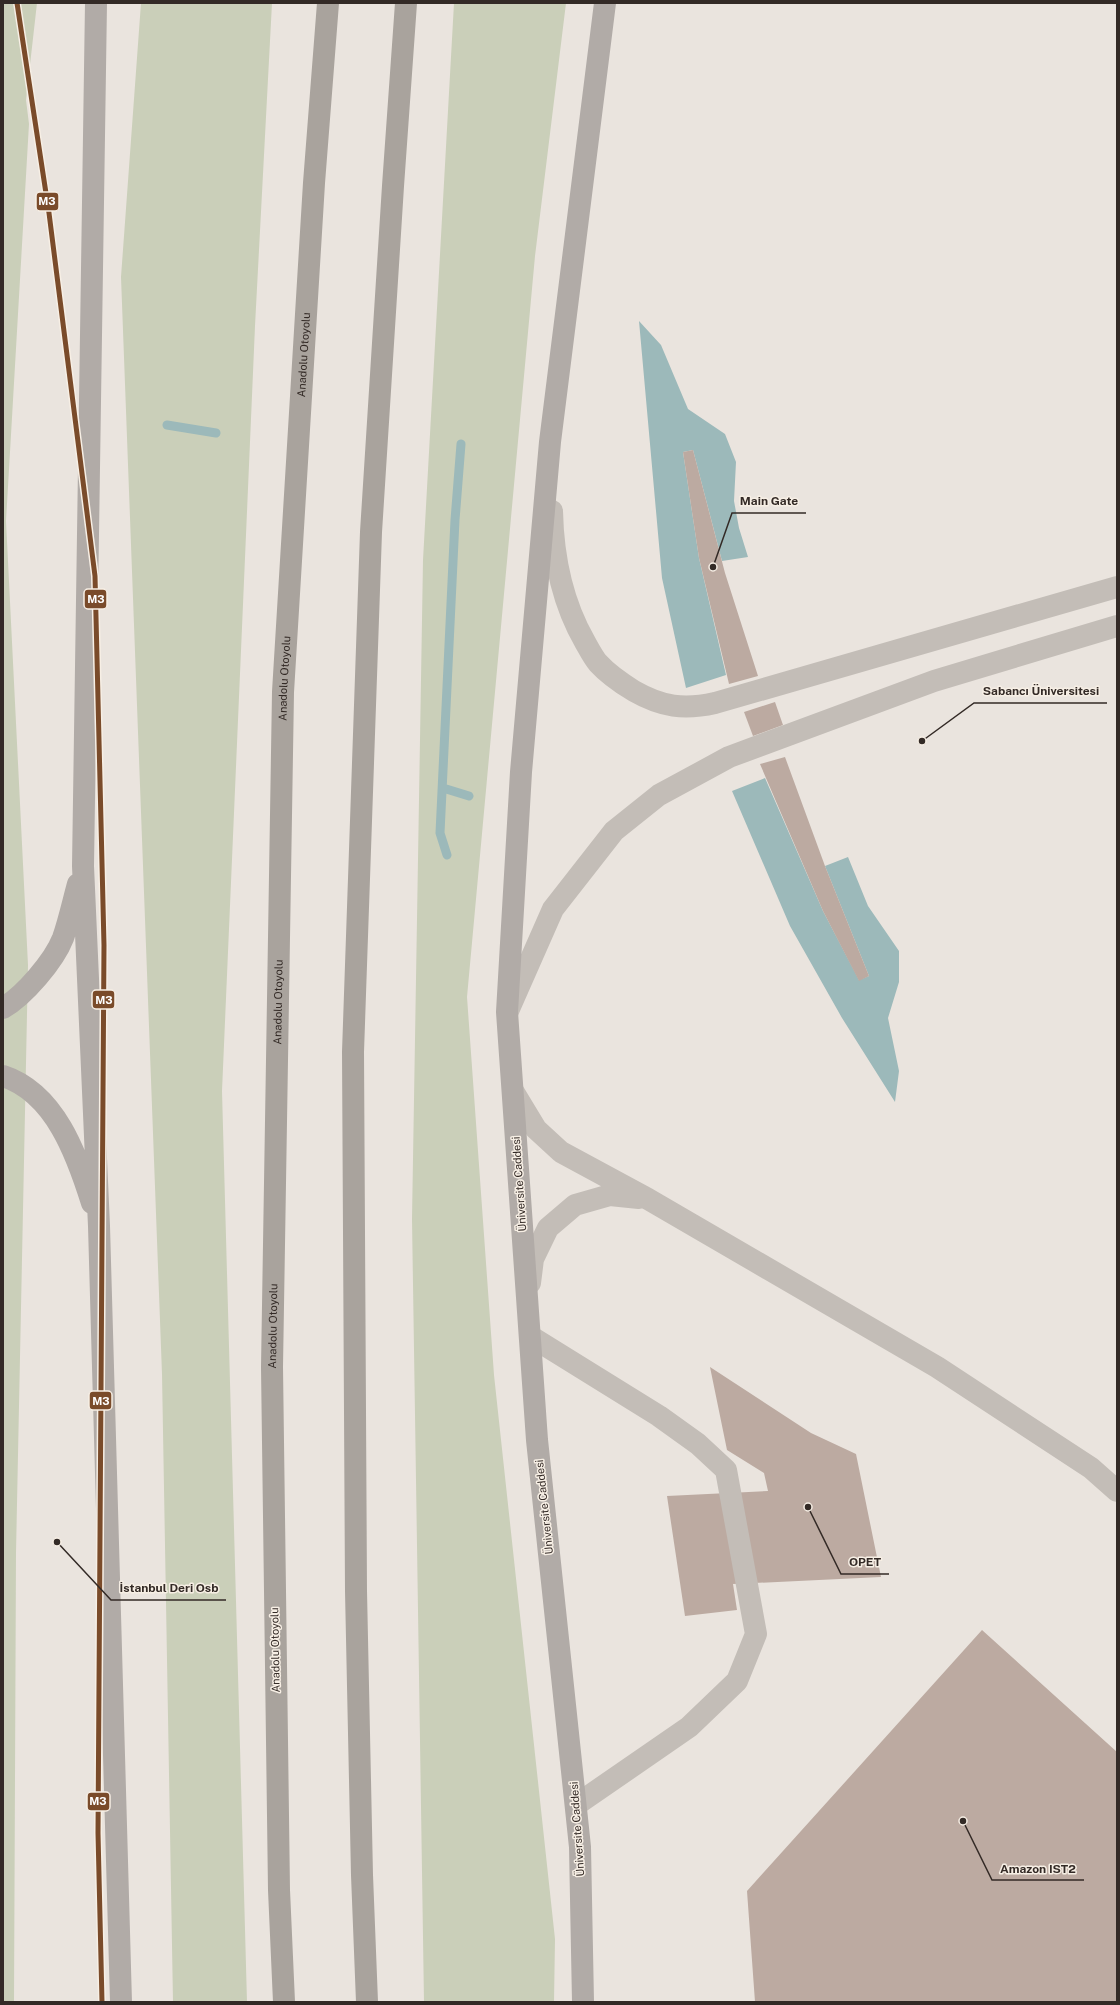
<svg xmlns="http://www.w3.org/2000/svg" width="1120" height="2005" viewBox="0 0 1120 2005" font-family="'Public Sans',sans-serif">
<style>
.green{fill:#cacfb9}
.water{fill:#9cb9ba}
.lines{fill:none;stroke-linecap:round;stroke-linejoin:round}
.stream{stroke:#9cb9ba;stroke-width:9}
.building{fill:#bcaaa1}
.minor{stroke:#c3bdb7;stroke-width:22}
.major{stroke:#b1aba7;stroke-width:22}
.highway{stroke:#a9a39d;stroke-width:22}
.metro-1-casing{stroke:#f7efe5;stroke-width:8}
.metro-1{stroke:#7a4b2a;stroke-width:5}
.labels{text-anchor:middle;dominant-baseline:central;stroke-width:3;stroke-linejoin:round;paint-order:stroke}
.street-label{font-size:11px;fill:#332a26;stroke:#f7efe5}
.leader{fill:none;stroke:#332a26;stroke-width:1.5}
.callout-dot{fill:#332a26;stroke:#f7efe5;stroke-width:1.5}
.callout-label{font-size:12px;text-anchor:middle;font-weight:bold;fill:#332a26;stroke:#f7efe5;stroke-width:3;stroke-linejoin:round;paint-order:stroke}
.line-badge{stroke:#f7efe5;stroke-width:1.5}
.badge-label{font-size:11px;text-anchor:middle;font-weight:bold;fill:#fff}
</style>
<rect width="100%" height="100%" fill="#eae4de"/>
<path class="green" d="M 3,3 L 37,3 L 26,100 L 29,124 L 6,521 L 28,965 L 16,1553 L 14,2002 L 3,2002 Z
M 141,3 L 272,3 L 255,326 L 222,1091 L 247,2002 L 173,2002 L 162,1374 L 121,277 Z
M 454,3 L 566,3 L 535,256 L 467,997 L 494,1375 L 555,1939 L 554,2002 L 424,2002 L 412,1219 L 423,560 Z"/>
<path class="water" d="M 639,321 L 661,345 L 688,409 L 725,434 L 736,462 L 734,501 L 739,528 L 748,557 L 722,561 L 693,450 L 683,452 L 699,558 L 726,675 L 686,688 L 662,578 Z
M 765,778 L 823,911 L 859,980 L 869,976 L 825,866 L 848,857 L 868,906 L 899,951 L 899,982 L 888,1018 L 899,1071 L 895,1102 L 842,1018 L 790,926 L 732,791 Z"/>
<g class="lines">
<path class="stream" d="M 167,425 L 216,433
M 443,788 L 469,796
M 447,855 L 440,833 L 455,520 L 461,444"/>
</g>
<path class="building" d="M 693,450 L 725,573 L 758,676 L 729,684 L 699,558 L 683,452 Z
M 775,702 L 783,725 L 753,736 L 744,712 Z
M 785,757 L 825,866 L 869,976 L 859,981 L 823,911 L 760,764 Z
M 710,1367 L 811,1433 L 856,1454 L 881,1577 L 733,1584 L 737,1610 L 685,1616 L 667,1496 L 768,1491 L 764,1473 L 727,1450 Z
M 982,1630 L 1117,1752 L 1117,2002 L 755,2002 L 747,1891 Z"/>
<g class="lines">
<path class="minor" d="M 552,511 C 553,558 562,602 585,642 C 589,649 593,657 598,663 C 608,674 621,683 634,691 C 662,707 684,710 715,703 L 1117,587
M 508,1011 L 553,909 L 614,831 L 659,795 L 729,757 L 934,681 L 1117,626
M 513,1091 L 536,1129 L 561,1152 L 648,1199 L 937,1367 L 1091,1468 L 1117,1491
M 530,1283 L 533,1259 L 548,1228 L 575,1205 L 610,1195 L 639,1198
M 530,1336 L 659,1416 L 698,1444 L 726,1470 L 756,1634 L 737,1681 L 689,1727 L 576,1805"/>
<path class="major" d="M 96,3 L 83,866 L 99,1226 L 121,2002
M 3,1008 C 24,996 54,961 63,938 C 69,921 73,902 78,884
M 3,1076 C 55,1093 77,1155 92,1203
M 583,2002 L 580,1847 L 537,1440 L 507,1012 L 521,772 L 550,442 L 605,3"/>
<g class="highway">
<path id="s1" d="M 284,2002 L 279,1890 L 272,1367 L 283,692 L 314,183 L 328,3"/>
<path d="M 367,2002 L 362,1875 L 356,1591 L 353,1052 L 371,532 L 393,186 L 406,3"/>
</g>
<g class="metro-1-casing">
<path id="metro-1" d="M 17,3 L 49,213 L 95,576 L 104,945 L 98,1833 L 102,2002"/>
</g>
<use href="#metro-1" class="metro-1"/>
</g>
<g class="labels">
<g class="street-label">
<text stroke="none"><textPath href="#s1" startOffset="1648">Anadolu Otoyolu</textPath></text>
<text stroke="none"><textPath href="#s1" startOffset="1324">Anadolu Otoyolu</textPath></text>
<text stroke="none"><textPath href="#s1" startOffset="1000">Anadolu Otoyolu</textPath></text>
<text transform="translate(519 1184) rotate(-94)">Üniversite Caddesi</text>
<text stroke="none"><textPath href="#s1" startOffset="676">Anadolu Otoyolu</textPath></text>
<text transform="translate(544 1507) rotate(-96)">Üniversite Caddesi</text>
<text transform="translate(275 1650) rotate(-91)">Anadolu Otoyolu</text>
<text transform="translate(577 1829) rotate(-94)">Üniversite Caddesi</text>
</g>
</g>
<path class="leader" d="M713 567L732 513H806M922 741L974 703H1107M808 1507L841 1574H889M57 1542L111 1600H226M963 1821L992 1880H1084"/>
<g class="callout-dot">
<circle cx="713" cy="567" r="4"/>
<circle cx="922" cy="741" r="4"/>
<circle cx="808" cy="1507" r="4"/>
<circle cx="57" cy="1542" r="4"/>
<circle cx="963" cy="1821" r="4"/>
</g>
<g class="callout-label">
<text x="769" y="505">Main Gate</text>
<text x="1041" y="695">Sabancı Üniversitesi</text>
<text x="865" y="1566">OPET</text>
<text x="169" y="1592">İstanbul Deri Osb</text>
<text x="1038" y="1873">Amazon IST2</text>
</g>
<g class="line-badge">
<rect x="36" y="192" width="23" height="19" rx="4" fill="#7a4b2a"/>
<rect x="84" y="589" width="23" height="20" rx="4" fill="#7a4b2a"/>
<rect x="92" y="990" width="23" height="19" rx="4" fill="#7a4b2a"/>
<rect x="89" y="1391" width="23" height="19" rx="4" fill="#7a4b2a"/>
<rect x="87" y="1792" width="23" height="19" rx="4" fill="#7a4b2a"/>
</g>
<g class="badge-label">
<text x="47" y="205">M3</text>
<text x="96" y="603">M3</text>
<text x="104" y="1004">M3</text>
<text x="101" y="1405">M3</text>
<text x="98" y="1805">M3</text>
</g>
<rect width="1120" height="2005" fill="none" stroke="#332a26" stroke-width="8"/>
</svg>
